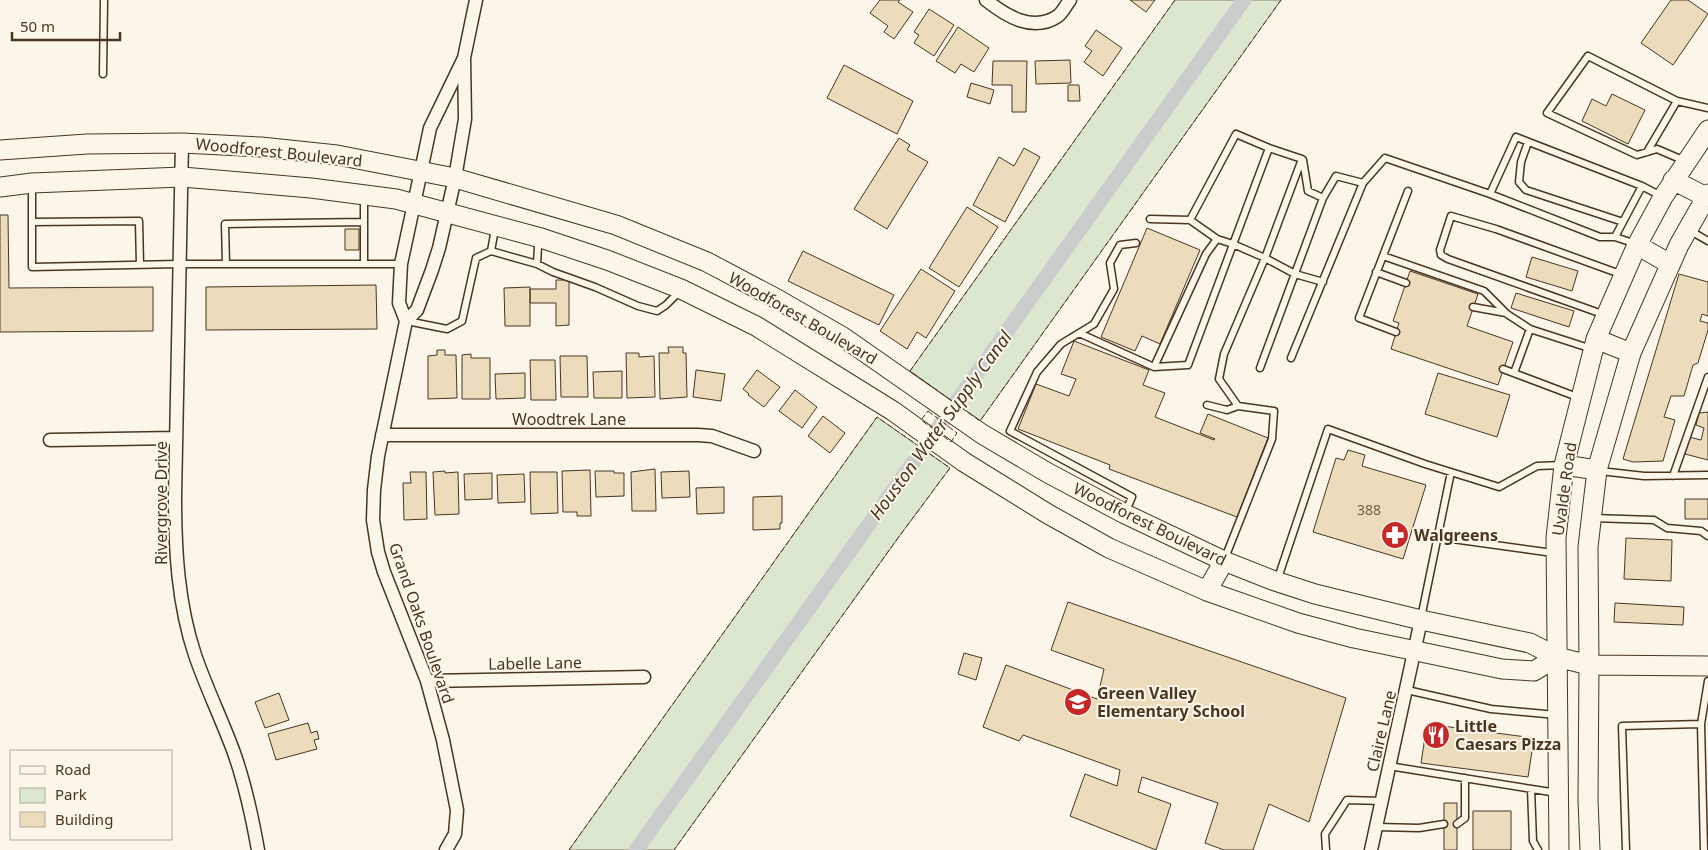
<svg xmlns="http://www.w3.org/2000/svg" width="1708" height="850" viewBox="0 0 1708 850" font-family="'Noto Sans',sans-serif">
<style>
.green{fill:#dce7d0;stroke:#887966}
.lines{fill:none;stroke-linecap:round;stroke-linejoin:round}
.canal{stroke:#c9cecd;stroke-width:15}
.building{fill:#ecdcbc;stroke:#4a3520}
.service-casing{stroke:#4a3520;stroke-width:9}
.minor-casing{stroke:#4a3520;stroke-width:15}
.secondary-casing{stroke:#4a3520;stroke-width:21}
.service{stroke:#fbf6e9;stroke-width:6}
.minor{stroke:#fbf6e9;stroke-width:12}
.secondary{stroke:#fbf6e9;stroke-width:19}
.fence{stroke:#4a3520;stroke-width:1;stroke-dasharray:6 2.5;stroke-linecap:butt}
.labels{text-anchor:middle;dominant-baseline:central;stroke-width:4;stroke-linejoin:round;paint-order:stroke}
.number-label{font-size:14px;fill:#725f47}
.street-label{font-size:16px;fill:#4a3520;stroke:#fbf6e9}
.poi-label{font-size:16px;font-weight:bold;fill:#4a3520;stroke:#fbf6e9;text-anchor:start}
.water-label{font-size:18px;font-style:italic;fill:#4a3520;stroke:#fbf6e9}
</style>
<rect width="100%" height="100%" fill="#fbf6e9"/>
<path class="green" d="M 1175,0 L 1281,0 L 980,421 L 910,371 Z
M 877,417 L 950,468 L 898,538 L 674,850 L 569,850 Z"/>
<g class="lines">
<path class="canal" d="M 636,850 L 1244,0"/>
</g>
<path class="building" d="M 880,0 L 900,0 L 898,2 L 913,12 L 894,39 L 884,32 L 888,26 L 870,13 Z
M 1130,0 L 1155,0 L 1146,12 Z
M 1671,0 L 1688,0 L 1708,14 L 1673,65 L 1641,43 Z
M 929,9 L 954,25 L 934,56 L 914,43 L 919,35 L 914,32 Z
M 958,27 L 989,48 L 974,72 L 961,64 L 955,73 L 936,61 Z
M 1096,30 L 1122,48 L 1103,76 L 1084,62 L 1092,51 L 1085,46 Z
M 1070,60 L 1071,83 L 1036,84 L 1035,61 Z
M 993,61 L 1027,61 L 1026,112 L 1012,112 L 1012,85 L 992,85 Z
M 844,65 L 913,101 L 897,134 L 827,98 Z
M 971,83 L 994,90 L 990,104 L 967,97 Z
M 1068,85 L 1079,85 L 1080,101 L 1068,101 Z
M 1612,94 L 1645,110 L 1628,144 L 1582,121 L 1592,99 L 1606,106 Z
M 899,138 L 910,145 L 907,150 L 928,162 L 887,229 L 854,209 Z
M 1024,148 L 1040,157 L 1005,222 L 973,205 L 999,157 L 1014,166 Z
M 967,207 L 998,227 L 959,287 L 929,268 Z
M 0,215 L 8,215 L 9,288 L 153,287 L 153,331 L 0,332 Z
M 1147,228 L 1200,250 L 1160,344 L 1142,336 L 1135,351 L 1101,337 Z
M 345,229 L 359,229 L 359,250 L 345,250 Z
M 803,251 L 894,295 L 879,325 L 788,281 Z
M 1532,257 L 1578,271 L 1572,291 L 1526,277 Z
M 921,269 L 955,291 L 926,338 L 917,332 L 907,349 L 880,331 Z
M 1410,271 L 1478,294 L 1467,326 L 1513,342 L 1498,385 L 1391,349 L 1399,323 L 1393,321 Z
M 1679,274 L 1708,282 L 1708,316 L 1702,314 L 1700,321 L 1708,323 L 1708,330 L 1698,363 L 1693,365 L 1684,396 L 1671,396 L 1664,417 L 1675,420 L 1663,461 L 1633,462 L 1623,459 Z
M 556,280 L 569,280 L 569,325 L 556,326 L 556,303 L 530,303 L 530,289 L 556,289 Z
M 376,285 L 377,329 L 206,330 L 206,287 Z
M 530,287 L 530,326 L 505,326 L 504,288 Z
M 1516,293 L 1574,311 L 1569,327 L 1511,308 Z
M 1074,341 L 1149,370 L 1143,385 L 1165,393 L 1155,417 L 1214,440 L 1215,439 L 1200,433 L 1208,414 L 1268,438 L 1237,517 L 1109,469 L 1110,465 L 1018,429 L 1036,384 L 1069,396 L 1076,379 L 1061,374 Z
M 668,347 L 683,347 L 683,353 L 686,353 L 687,397 L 660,399 L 659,353 L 669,353 Z
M 437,350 L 445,350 L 445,355 L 456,355 L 457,398 L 428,399 L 428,356 L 437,355 Z
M 626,353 L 639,353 L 639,357 L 654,356 L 655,397 L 627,398 Z
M 471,354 L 471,358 L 490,358 L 490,399 L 462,399 L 462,355 Z
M 560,356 L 587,356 L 588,397 L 561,397 Z
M 530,360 L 555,360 L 556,400 L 531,400 Z
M 696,370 L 725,374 L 721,401 L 693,397 Z
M 757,370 L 780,387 L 764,407 L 748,395 L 749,394 L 743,389 Z
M 622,371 L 622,398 L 594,398 L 593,372 Z
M 525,373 L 525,398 L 496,399 L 495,374 Z
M 1438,373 L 1510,395 L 1497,437 L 1425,414 Z
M 795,390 L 817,407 L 802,428 L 779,411 Z
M 1708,412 L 1708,460 L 1685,454 L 1689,437 L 1701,440 L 1704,428 L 1696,425 L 1699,413 Z
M 823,416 L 845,433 L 830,453 L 808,436 Z
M 1348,450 L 1365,455 L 1362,466 L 1426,485 L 1403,559 L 1313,532 L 1336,458 L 1344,460 Z
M 655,469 L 656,511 L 632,511 L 631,472 Z
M 590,470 L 591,516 L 577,516 L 577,512 L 563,512 L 562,471 Z
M 445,471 L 445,473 L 458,472 L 459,514 L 435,515 L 433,472 Z
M 595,471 L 614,471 L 614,473 L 624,473 L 624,496 L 596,497 Z
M 689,471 L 690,497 L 662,498 L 661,472 Z
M 410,472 L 426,472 L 427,519 L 404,520 L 403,483 L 411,483 Z
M 530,472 L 557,472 L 558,513 L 531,514 Z
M 492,473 L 492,499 L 465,500 L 464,474 Z
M 524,474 L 525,502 L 498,503 L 497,475 Z
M 724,487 L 724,513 L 697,514 L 696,488 Z
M 782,496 L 782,523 L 780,523 L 780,529 L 753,530 L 753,497 Z
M 1685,499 L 1708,499 L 1708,519 L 1685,519 Z
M 1626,538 L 1672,540 L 1671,581 L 1624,579 Z
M 1068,602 L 1346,698 L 1309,822 L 1269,804 L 1253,850 L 1224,850 L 1205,843 L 1218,803 L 1142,777 L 1138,792 L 1171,804 L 1156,850 L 1070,816 L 1085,774 L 1117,786 L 1120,770 L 1023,735 L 1019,741 L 983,727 L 1006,665 L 1097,699 L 1104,669 L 1051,650 Z
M 1615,603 L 1684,607 L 1683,625 L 1614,622 Z
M 964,653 L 982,658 L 976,680 L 958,674 Z
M 279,693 L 289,720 L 265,728 L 255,702 Z
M 308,723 L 311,733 L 317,731 L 319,739 L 314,740 L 317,749 L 276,760 L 268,734 Z
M 1427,724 L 1534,738 L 1528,777 L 1421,763 Z
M 1444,803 L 1457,803 L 1457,850 L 1444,850 Z
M 1473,811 L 1511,811 L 1511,850 L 1473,850 Z"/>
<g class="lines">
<g class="service-casing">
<path id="service" d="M 103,74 L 104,0
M 1528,142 L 1521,162 L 1519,182 L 1526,190 L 1623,222
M 1647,152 L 1677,101
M 1303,160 L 1308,191 L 1323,198
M 1685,161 L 1657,149 L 1637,155 L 1547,113 L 1588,56 L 1677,101 L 1708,108
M 32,184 L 32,267 L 179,264 L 401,264
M 1642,186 L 1661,196
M 1490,194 L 1516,137 L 1642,186 L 1615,237
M 364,196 L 364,263
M 1150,219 L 1190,220 L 1217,239 L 1233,244 L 1265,258 L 1295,274 L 1323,282
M 1190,220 L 1236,134 L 1269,148 L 1302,159
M 32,222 L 139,221 L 140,265
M 1689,230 L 1708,241
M 491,251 L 495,229
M 1383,256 L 1484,291 L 1507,314 L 1530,329 L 1592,349
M 226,264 L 225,224 L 364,222
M 537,264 L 538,247 L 540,241
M 1376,272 L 1406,283
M 1473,307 L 1506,313
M 1605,315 L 1448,259 L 1441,255 L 1440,250 L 1451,216 L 1496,229 L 1623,275
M 407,321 L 447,329 L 462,321 L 476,258 L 491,251 L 537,264 L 553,272 L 595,287 L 638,306 L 657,311 L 666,305 L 680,291
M 1396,332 L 1359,318 L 1408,191
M 1079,333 L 1154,367 L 1188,365 L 1269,148
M 1291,358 L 1363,183 L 1385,158 L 1490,194 L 1600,237 L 1615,237 L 1636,244
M 1154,367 L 1206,254 L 1217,239
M 1260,368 L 1323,198 L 1336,176 L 1363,183
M 1503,369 L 1580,398
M 1514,373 L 1530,329
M 1207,405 L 1227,410 L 1238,406
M 1600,471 L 1644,476 L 1708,475
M 1673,476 L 1708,377
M 1125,513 L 1132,497 L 1010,431 L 1037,372 L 1061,344 L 1094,324 L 1114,289 L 1110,263 L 1120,245 L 1136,243
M 1592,518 L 1654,520 L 1667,528 L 1701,531 L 1708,536
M 1438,537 L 1553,553
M 1225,558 L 1272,439 L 1274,411 L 1238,406 L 1219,379 L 1224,354 L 1265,258 L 1302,159
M 1277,581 L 1328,429 L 1425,464 L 1499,487 L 1537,466 L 1563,465
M 1421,618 L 1451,472
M 1407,690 L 1491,709 L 1556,715
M 1389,766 L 1557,793
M 1531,789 L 1533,841 L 1538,850
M 1457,824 L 1465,818 L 1465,778
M 1377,827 L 1419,828 L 1444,824
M 1326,850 L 1325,834 L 1347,800 L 1382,801
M 1626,850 L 1622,726 L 1701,724
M 1704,850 L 1701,724 L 1708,681"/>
</g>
<g class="minor-casing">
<path id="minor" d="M 986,0 C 1006,16 1033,33 1058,16 C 1063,12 1066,5 1070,0
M 182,143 L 175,497 C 175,551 178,604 195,655 C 206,687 221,718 233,750 C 245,783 252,816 258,850
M 406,321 L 417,310 L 432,270 L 439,248 L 455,178 L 465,119 L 464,58 L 476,0
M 382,435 L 698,435 L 712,436 L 754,451
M 50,440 L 176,438
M 427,681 L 644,677
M 446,850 L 455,834 L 457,810 L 443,740 L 427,681 L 384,572 L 378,552 L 373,520 L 374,490 L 378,456 L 406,321 L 399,303 L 401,264 L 421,171 L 430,128 L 464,58
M 1371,850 L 1421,620"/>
</g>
<g class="secondary-casing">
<path id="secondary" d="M 0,150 L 87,144 L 182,143 L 261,147 L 337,155 L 455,178 L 616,225 L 707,262 L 777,299 L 843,337 L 982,434 L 1048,473 L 1125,514 L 1224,561 L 1272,580 L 1315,594 L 1421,620 L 1530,643 L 1557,657 L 1589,665 L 1708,666
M 1673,180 L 1706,197
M 0,187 L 32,183 L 182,177 L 311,188 L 396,199 L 541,238 L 607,260 L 681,289 L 756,326 L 893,411 L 964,462 L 1048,514 L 1109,548 L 1207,591 L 1298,623 L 1354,638 L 1502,669 L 1534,671 L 1557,657
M 1637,245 L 1670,264
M 1596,339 L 1631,353
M 1564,465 L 1597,470
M 1207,591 L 1224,561
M 1559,850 L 1556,538 L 1564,465 L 1596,339 L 1637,245 L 1663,197 L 1708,130
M 1590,850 L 1588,800 L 1589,665 L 1588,547 L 1597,470 L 1631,353 L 1679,245 L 1708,194"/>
</g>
<use href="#service" class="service"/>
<use href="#minor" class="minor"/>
<use href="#secondary" class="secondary"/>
<path class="fence" d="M 1175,0 L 910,371 L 980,421 L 1281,0
M 928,411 L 957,433 L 951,442 L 921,420 Z
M 569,850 L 877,417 L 950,468 L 898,538 L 674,850"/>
</g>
<defs>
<g id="pharmacy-disc" transform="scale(1.4375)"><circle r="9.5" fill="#c62828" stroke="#fbf6e9"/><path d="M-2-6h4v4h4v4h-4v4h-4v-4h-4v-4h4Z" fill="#fff"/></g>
<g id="school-disc" transform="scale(1.4375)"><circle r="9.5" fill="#c62828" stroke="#fbf6e9"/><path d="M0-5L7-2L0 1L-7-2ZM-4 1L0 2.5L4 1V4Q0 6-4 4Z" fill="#fff"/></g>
<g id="restaurant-disc" transform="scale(1.4375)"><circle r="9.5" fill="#c62828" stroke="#fbf6e9"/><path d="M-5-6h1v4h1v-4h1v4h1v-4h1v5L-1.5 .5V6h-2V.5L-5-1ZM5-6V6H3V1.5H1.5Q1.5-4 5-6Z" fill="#fff"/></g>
</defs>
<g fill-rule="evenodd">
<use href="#pharmacy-disc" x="1395" y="535"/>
<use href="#school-disc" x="1078" y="702"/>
<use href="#restaurant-disc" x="1436" y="735"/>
</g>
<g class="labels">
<g class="number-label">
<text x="1369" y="509">388</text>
</g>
<g class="street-label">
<text transform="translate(279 152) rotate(6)">Woodforest Boulevard</text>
<text transform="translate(803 318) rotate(30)">Woodforest Boulevard</text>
<text x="569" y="419">Woodtrek Lane</text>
<text transform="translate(1564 489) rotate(-82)">Uvalde Road</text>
<text transform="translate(161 503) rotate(-90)">Rivergrove Drive</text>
<text transform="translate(1150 524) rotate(26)">Woodforest Boulevard</text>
<text transform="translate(422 623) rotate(71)">Grand Oaks Boulevard</text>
<text transform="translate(535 663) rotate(-1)">Labelle Lane</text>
<text transform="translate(1381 731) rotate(-77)">Claire Lane</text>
</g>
<g class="poi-label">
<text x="1414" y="535">Walgreens</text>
<text x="1097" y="693">Green Valley<tspan x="1097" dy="18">Elementary School</tspan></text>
<text x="1455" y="726">Little<tspan x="1455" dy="18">Caesars Pizza</tspan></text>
</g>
<g class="water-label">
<text transform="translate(940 425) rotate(-54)">Houston Water Supply Canal</text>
</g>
</g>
<rect x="10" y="750" width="162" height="90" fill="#fbf6e9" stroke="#b4a999"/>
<rect x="20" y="766" width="25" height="8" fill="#fbf6e9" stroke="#b4a999"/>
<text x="55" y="775" font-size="15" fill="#4a3520">Road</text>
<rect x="20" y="788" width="25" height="15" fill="#dce7d0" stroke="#b4a999"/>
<text x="55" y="800" font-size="15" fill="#4a3520">Park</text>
<rect x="20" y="812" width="25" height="15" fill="#ecdcbc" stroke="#b4a999"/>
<text x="55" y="825" font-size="15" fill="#4a3520">Building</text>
<path d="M12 32v8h108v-8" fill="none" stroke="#4a3520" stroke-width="2.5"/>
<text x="20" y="32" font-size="15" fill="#4a3520" stroke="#fbf6e9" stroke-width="4" paint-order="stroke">50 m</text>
</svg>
